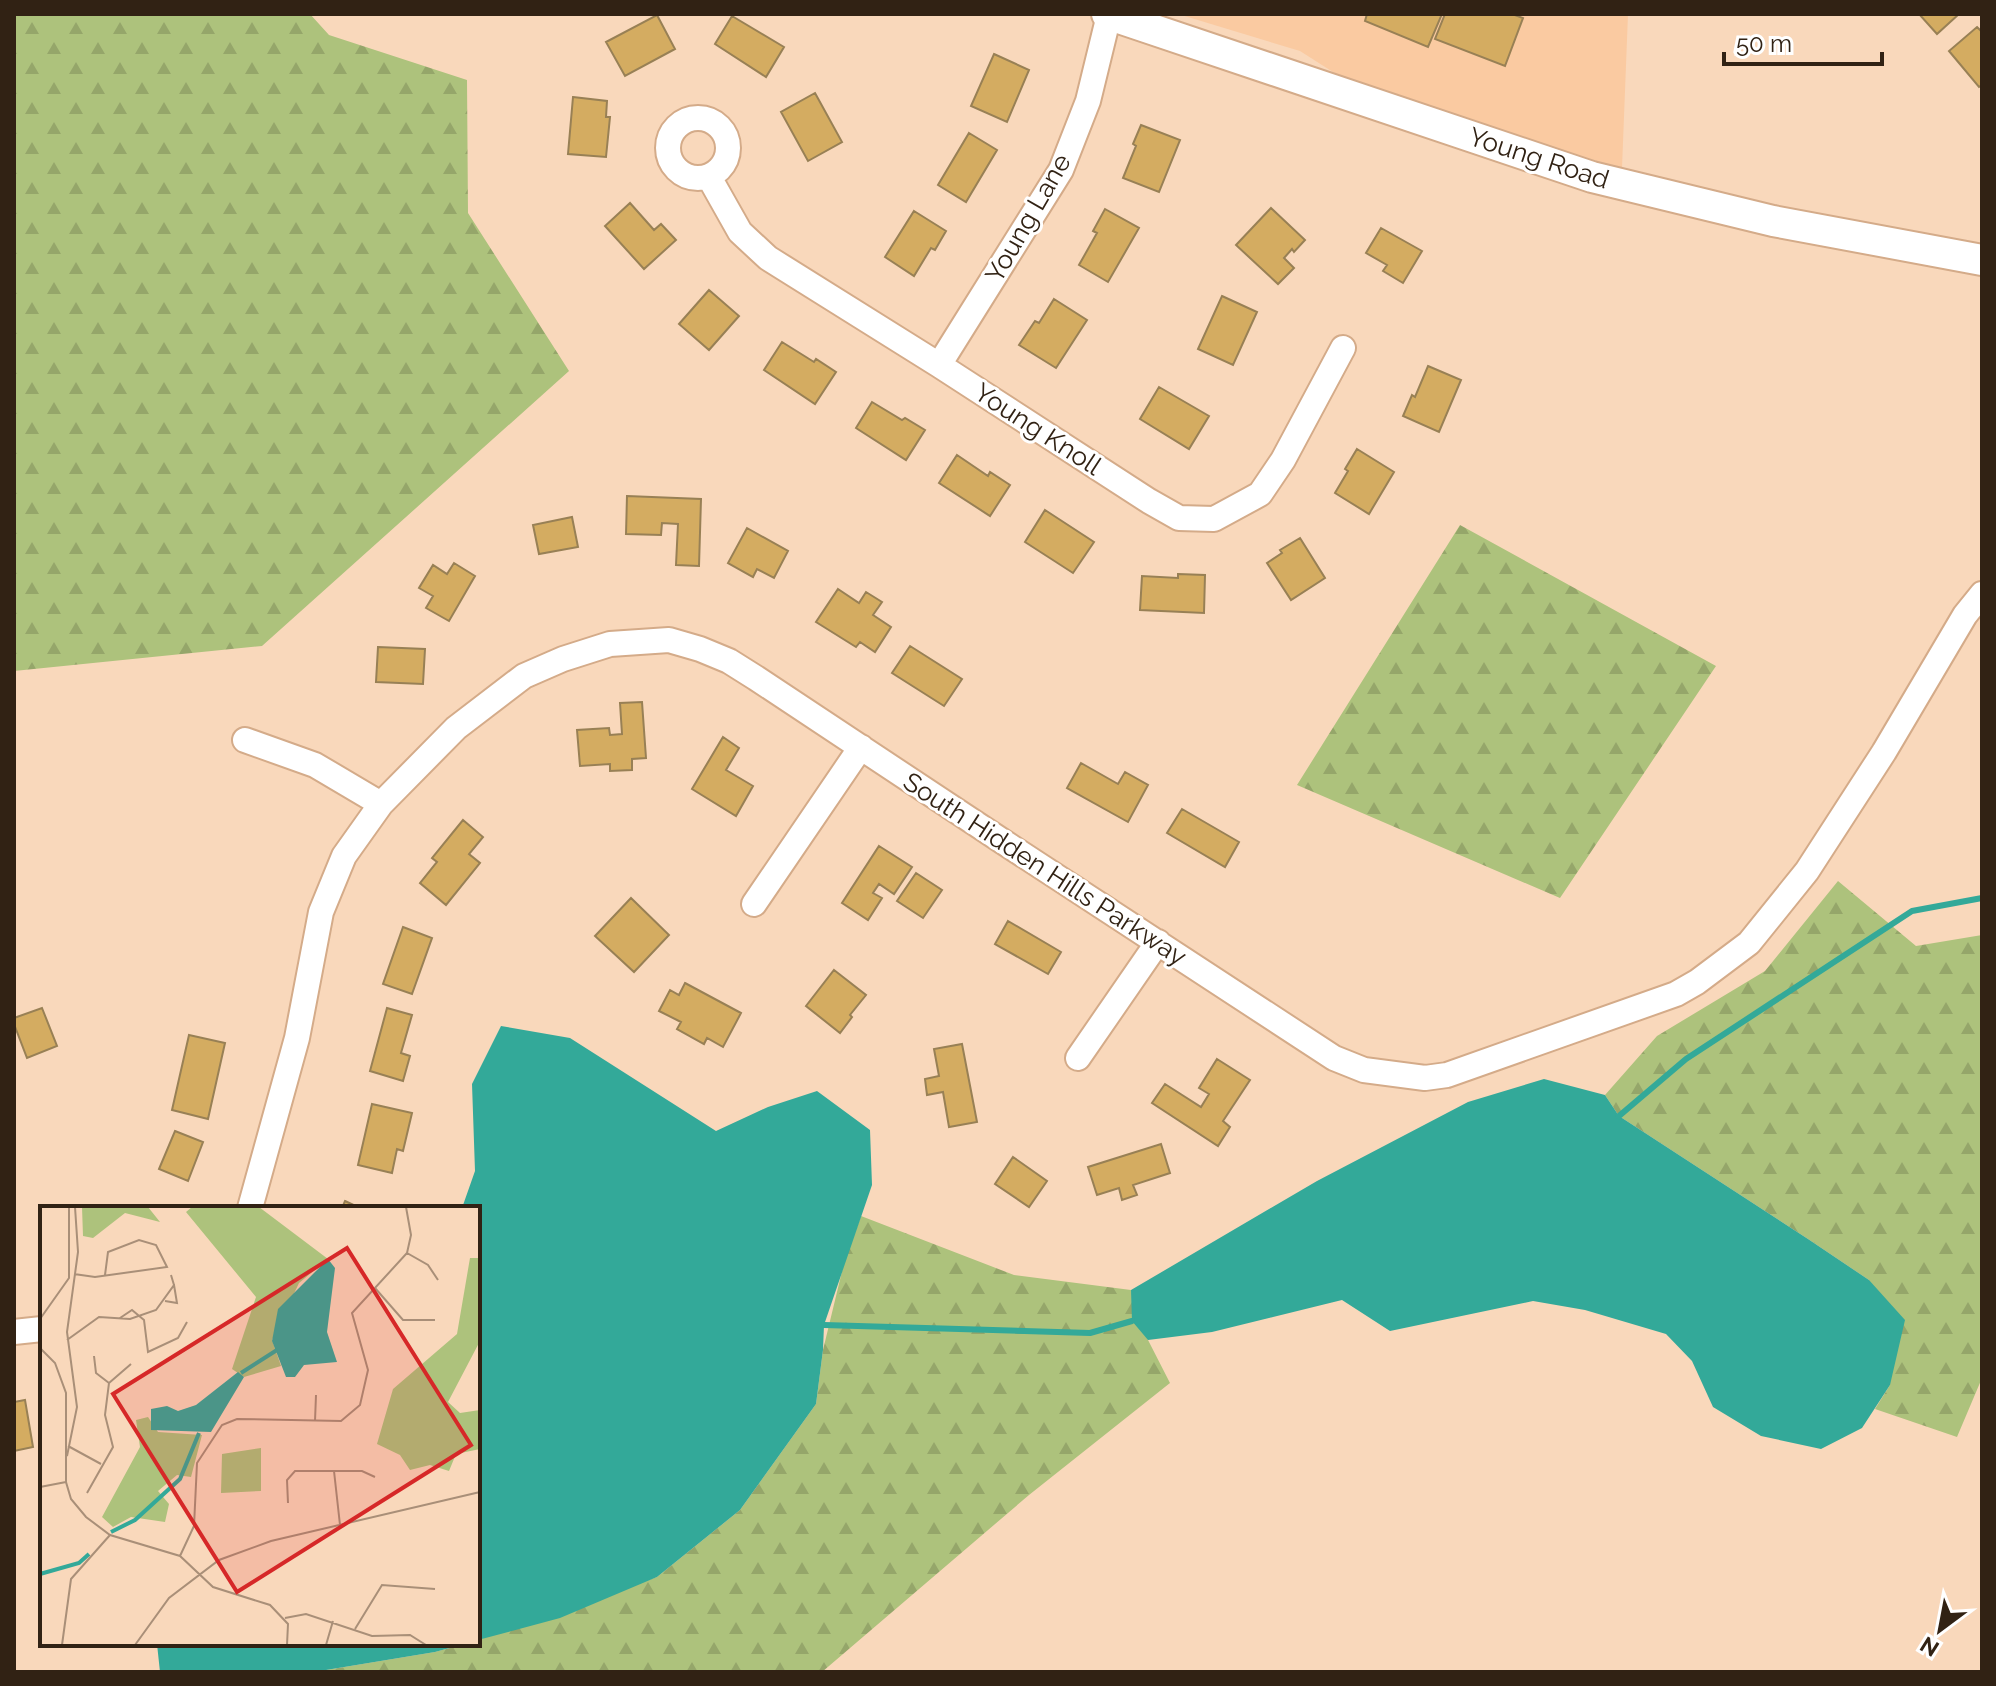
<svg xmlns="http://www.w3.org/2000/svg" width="1996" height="1686" viewBox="0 0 1996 1686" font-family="Raleway,sans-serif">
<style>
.built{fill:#facaa1}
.forest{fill:url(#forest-firs)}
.water{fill:#33a999}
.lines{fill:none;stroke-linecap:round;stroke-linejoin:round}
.stream{stroke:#33a999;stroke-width:6}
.building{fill:#d4ac61;stroke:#988055;stroke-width:2}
.minor-casing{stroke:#d4ab89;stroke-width:28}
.tertiary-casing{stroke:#d4ab89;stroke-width:34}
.minor{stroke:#fff;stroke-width:24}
.tertiary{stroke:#fff;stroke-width:30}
.labels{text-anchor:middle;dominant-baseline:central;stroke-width:6;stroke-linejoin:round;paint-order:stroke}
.street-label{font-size:26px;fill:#312214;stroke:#fff}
.inset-river{fill:none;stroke:#33a999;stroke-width:4}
.inset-road{fill:none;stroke:#a98f78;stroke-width:2}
.view{fill:#d62828;fill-opacity:0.15;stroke:#d62828;stroke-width:4}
.inset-edge{fill:none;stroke:#312214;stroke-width:4}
</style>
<defs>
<pattern id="forest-firs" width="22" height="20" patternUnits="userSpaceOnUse" patternTransform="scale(2)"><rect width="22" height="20" fill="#adc27c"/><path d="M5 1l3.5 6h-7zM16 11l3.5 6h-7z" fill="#95a66a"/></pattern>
</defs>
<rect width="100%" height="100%" fill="#f9d8bb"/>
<path class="built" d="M 1178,14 L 1628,14 L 1622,168 L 1391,109 L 1300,51 Z"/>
<path class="forest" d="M 14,14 L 310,14 L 329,35 L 467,80 L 468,213 L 569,371 L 262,646 L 14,671 Z
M 1460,525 L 1716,666 L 1560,898 L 1297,785 Z
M 1838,881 L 1916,946 L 1982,935 L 1982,1378 L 1957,1437 L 1875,1409 L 1890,1385 L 1869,1280 L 1808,1239 L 1619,1116 L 1605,1095 L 1657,1036 L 1765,971 Z
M 861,1216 L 1014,1275 L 1131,1290 L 1148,1340 L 1170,1383 L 1029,1495 L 822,1672 L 314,1672 L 435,1652 L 464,1644 L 478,1644 L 478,1640 L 657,1577 L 740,1510 L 816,1404 L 823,1350 L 844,1263 Z"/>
<path class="water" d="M 501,1026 L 570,1038 L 716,1131 L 768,1107 L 817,1091 L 870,1130 L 872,1185 L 824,1325 L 823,1350 L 816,1404 L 740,1510 L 657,1577 L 560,1618 L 478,1640 L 478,1208 L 462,1208 L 475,1171 L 472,1084 Z
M 1544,1079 L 1605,1095 L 1619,1116 L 1808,1239 L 1869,1280 L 1905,1320 L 1890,1385 L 1862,1428 L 1821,1449 L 1761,1436 L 1713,1407 L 1692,1361 L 1666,1334 L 1585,1310 L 1533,1301 L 1390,1331 L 1342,1300 L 1212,1332 L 1148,1340 L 1132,1321 L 1131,1290 L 1317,1181 L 1468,1102 Z
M 157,1644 L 464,1644 L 435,1652 L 314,1672 L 160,1672 Z"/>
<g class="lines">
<path class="stream" d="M 1619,1116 L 1686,1059 L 1912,911 L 1982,898
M 824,1325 L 1090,1333 L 1132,1321"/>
</g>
<path class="building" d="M 1367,14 L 1442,14 L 1428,47 L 1365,21 Z
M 1445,14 L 1512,14 L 1523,18 L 1505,66 L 1435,39 Z
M 1919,14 L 1959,14 L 1937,34 Z
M 657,15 L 675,49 L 625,76 L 606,42 Z
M 732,16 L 784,47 L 766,77 L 715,44 Z
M 1977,27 L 1982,32 L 1982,85 L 1979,87 L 1949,51 Z
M 994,54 L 1029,70 L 1007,122 L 971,106 Z
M 815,93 L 842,142 L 808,161 L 781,112 Z
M 573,97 L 607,101 L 606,117 L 610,117 L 606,157 L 568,154 Z
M 1141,125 L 1180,140 L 1159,192 L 1123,178 L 1136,146 L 1133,144 Z
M 969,133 L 997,150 L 966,202 L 938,185 Z
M 630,203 L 654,230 L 661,224 L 676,240 L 644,269 L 605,226 Z
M 1271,208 L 1305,240 L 1294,252 L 1292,249 L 1284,258 L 1294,268 L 1278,284 L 1236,245 Z
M 1105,209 L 1139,228 L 1108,282 L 1079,265 L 1097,233 L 1093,231 Z
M 914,211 L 946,231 L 935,250 L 931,248 L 914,276 L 885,257 Z
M 1381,228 L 1422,251 L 1403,283 L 1383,271 L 1387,265 L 1366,253 Z
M 709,290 L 739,316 L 709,350 L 679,324 Z
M 1222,296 L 1257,312 L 1233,365 L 1198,349 Z
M 1054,299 L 1087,320 L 1056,368 L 1019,345 L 1035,321 L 1039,323 Z
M 782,342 L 814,362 L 816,359 L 836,372 L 815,404 L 764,370 Z
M 1428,366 L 1461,380 L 1439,432 L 1403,416 L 1412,395 L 1415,397 Z
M 1159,387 L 1209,416 L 1189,449 L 1140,419 Z
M 872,402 L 902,420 L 905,418 L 925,430 L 906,460 L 856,428 Z
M 1357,449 L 1394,472 L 1369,514 L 1335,493 L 1348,471 L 1345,469 Z
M 957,455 L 988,476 L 990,472 L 1010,485 L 990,516 L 939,483 Z
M 627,496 L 701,499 L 699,566 L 676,565 L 678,524 L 662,523 L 661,535 L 626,534 Z
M 1045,510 L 1094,542 L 1073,573 L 1025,542 Z
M 572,517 L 578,547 L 539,554 L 533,525 Z
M 747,528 L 788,551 L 774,578 L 757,569 L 753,577 L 728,563 Z
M 1300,538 L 1325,578 L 1291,600 L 1267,563 L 1282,553 L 1280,550 Z
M 454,563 L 475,576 L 449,621 L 426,608 L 433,596 L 419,588 L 433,565 L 447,574 Z
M 1178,574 L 1205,575 L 1204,613 L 1140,610 L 1142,576 L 1178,578 Z
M 838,589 L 859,603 L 866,592 L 882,602 L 873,615 L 891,627 L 875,652 L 860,642 L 856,647 L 816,622 Z
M 910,646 L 962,679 L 944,706 L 892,673 Z
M 378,647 L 425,649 L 423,684 L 376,682 Z
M 642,702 L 646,758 L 632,759 L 632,770 L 610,771 L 610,764 L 580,766 L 577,730 L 609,728 L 610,735 L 622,734 L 620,703 Z
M 723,737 L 739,748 L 726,770 L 753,786 L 736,816 L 692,789 Z
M 1081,763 L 1118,784 L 1125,772 L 1148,785 L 1128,822 L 1067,788 Z
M 1182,809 L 1239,842 L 1225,867 L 1167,833 Z
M 463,820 L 483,837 L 469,854 L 480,863 L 446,905 L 420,883 L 437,862 L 432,858 Z
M 879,846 L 912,867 L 894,894 L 879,884 L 873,893 L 882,898 L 868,920 L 842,903 Z
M 916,873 L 942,890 L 923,918 L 897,901 Z
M 631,898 L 669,935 L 634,972 L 595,936 Z
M 1008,921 L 1061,952 L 1048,974 L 995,944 Z
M 403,927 L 432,938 L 412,994 L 383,984 Z
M 834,970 L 866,995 L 850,1015 L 852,1017 L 840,1033 L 806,1006 Z
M 685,983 L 741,1013 L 723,1047 L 707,1038 L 704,1044 L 677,1029 L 681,1022 L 659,1011 L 670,990 L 679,995 Z
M 42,1008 L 57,1046 L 27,1058 L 14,1024 L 14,1018 Z
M 387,1008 L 412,1015 L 401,1053 L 410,1056 L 403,1081 L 370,1071 Z
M 189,1035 L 225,1043 L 208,1119 L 172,1110 Z
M 962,1044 L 977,1122 L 949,1127 L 943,1092 L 927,1095 L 925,1079 L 939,1076 L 934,1049 Z
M 1217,1059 L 1250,1080 L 1223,1121 L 1230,1127 L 1218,1146 L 1152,1103 L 1165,1084 L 1201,1107 L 1209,1094 L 1199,1088 Z
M 372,1104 L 412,1113 L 403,1151 L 397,1149 L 392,1173 L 358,1165 Z
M 175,1131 L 203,1142 L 188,1181 L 159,1169 Z
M 1161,1144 L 1170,1173 L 1133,1185 L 1137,1195 L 1122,1200 L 1119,1188 L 1097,1195 L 1088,1167 Z
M 1013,1157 L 1047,1181 L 1029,1207 L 995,1184 Z
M 345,1201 L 360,1208 L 342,1208 Z
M 25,1400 L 33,1447 L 14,1451 L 14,1402 Z"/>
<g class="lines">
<g class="minor-casing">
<path id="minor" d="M668 148a30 30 0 1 1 60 0a30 30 0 1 1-60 0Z
M 709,177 L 740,232 L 768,258 L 939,365 L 1149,501 L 1179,518 L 1214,519 L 1260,494 L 1283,460 L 1343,348
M 939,365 L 1061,170 L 1088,101 L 1109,15
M 245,740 L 315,765 L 381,804
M 754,904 L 861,747
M 1078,1058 L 1158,942
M 250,1208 L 297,1038 L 321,912 L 344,856 L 381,804 L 456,728 L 524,676 L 563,659 L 610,644 L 669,640 L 700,649 L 729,661 L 756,678 L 999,839 L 1334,1058 L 1364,1070 L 1425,1078 L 1447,1075 L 1676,994 L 1697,982 L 1749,943 L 1807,871 L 1884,752 L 1965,615 L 1982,594
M 14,1332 L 42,1329"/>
</g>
<g class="tertiary-casing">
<path id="tertiary" d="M 1107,14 L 1592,177 L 1773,221 L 1982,260"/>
</g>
<use href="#minor" class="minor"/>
<use href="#tertiary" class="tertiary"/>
</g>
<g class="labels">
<g class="street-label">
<text transform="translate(1539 158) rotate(18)">Young Road</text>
<text transform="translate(1028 218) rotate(-60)">Young Lane</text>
<text transform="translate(1038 429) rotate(33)">Young Knoll</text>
<text transform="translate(1045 869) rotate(33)">South Hidden Hills Parkway</text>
</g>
</g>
<g transform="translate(40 1206)">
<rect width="440" height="440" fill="#f9d8bb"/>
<path d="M 42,1 L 108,1 L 120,16 L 85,7 L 53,32 L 43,30 ZM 152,1 L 219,1 L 288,53 L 259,77 L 232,134 L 241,160 L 204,171 L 192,163 L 216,91 L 146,6 ZM 430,52 L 440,52 L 440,135 L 408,196 L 420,207 L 440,204 L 440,243 L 416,248 L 409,265 L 390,259 L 370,264 L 360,249 L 337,238 L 353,183 L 417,128 ZM 108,211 L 118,226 L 162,229 L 151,271 L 137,269 L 118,285 L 129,298 L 125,316 L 91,311 L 73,321 L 62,311 L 100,241 L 96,214 ZM 221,242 L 221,285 L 181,287 L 182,248 Z" fill="#adc27c"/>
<path d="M 288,53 L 295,62 L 287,126 L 297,156 L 264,159 L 255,171 L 246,171 L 232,135 L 238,103 ZM 198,166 L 204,171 L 171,226 L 111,224 L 111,203 L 127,200 L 138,205 L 156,199 Z" fill="#33a999"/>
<path class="inset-river" d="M 201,167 L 237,144M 71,326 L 95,314 L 140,273 L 159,227M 0,368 L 39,357 L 49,348"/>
<path class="inset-road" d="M 367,47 L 388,59 L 398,74M 34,68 L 55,71 L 127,61 L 116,39 L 99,34 L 68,46 L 65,69M 335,82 L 363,114 L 395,114M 125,95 L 137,97 L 134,79M 80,112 L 92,104 L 104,114 L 108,146 L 138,132 L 147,116M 0,113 L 29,72 L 29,1M 27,134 L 59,111 L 90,113 L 116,104 L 134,79 L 131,69M 0,142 L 15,157 L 26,187 L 26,276 L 31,293 L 46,311 L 70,329 L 140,350 L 173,381 L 230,399 L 248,418 L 247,439M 54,150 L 56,167 L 69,177M 275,215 L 276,189M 28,240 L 61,258M 27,250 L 37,201 L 27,126 L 38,46 L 35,1M 294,265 L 300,319M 0,281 L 26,276M 47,287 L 73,241 L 65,209 L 69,177 L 91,158M 248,297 L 247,274 L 255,265 L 322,265 L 335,271M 140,350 L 154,320 L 157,257 L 182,219 L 197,213 L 301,215 L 320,199 L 328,164 L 312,107 L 367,47 L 371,29 L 366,1M 245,412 L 266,408 L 332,430 L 370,429 L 386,439M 315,423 L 342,379 L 395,383M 22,439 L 31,373 L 70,329M 95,439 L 129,392 L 179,354 L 231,335 L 440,286M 286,439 L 293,415"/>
<path class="view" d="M 307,42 L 431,239 L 197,386 L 73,188 Z"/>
<rect width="440" height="440" class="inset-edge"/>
</g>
<rect width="1996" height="1686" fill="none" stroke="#312214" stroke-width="32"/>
<g transform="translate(1940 1630) rotate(212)" stroke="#ffffff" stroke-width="6" paint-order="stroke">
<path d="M0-6L14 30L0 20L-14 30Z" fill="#312214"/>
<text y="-12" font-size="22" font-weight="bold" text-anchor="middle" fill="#312214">N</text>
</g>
<path d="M1724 52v12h158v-12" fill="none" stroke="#312214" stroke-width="4"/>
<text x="1736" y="52" font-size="24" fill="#312214" stroke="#ffffff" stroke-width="6" paint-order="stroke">50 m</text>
</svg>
